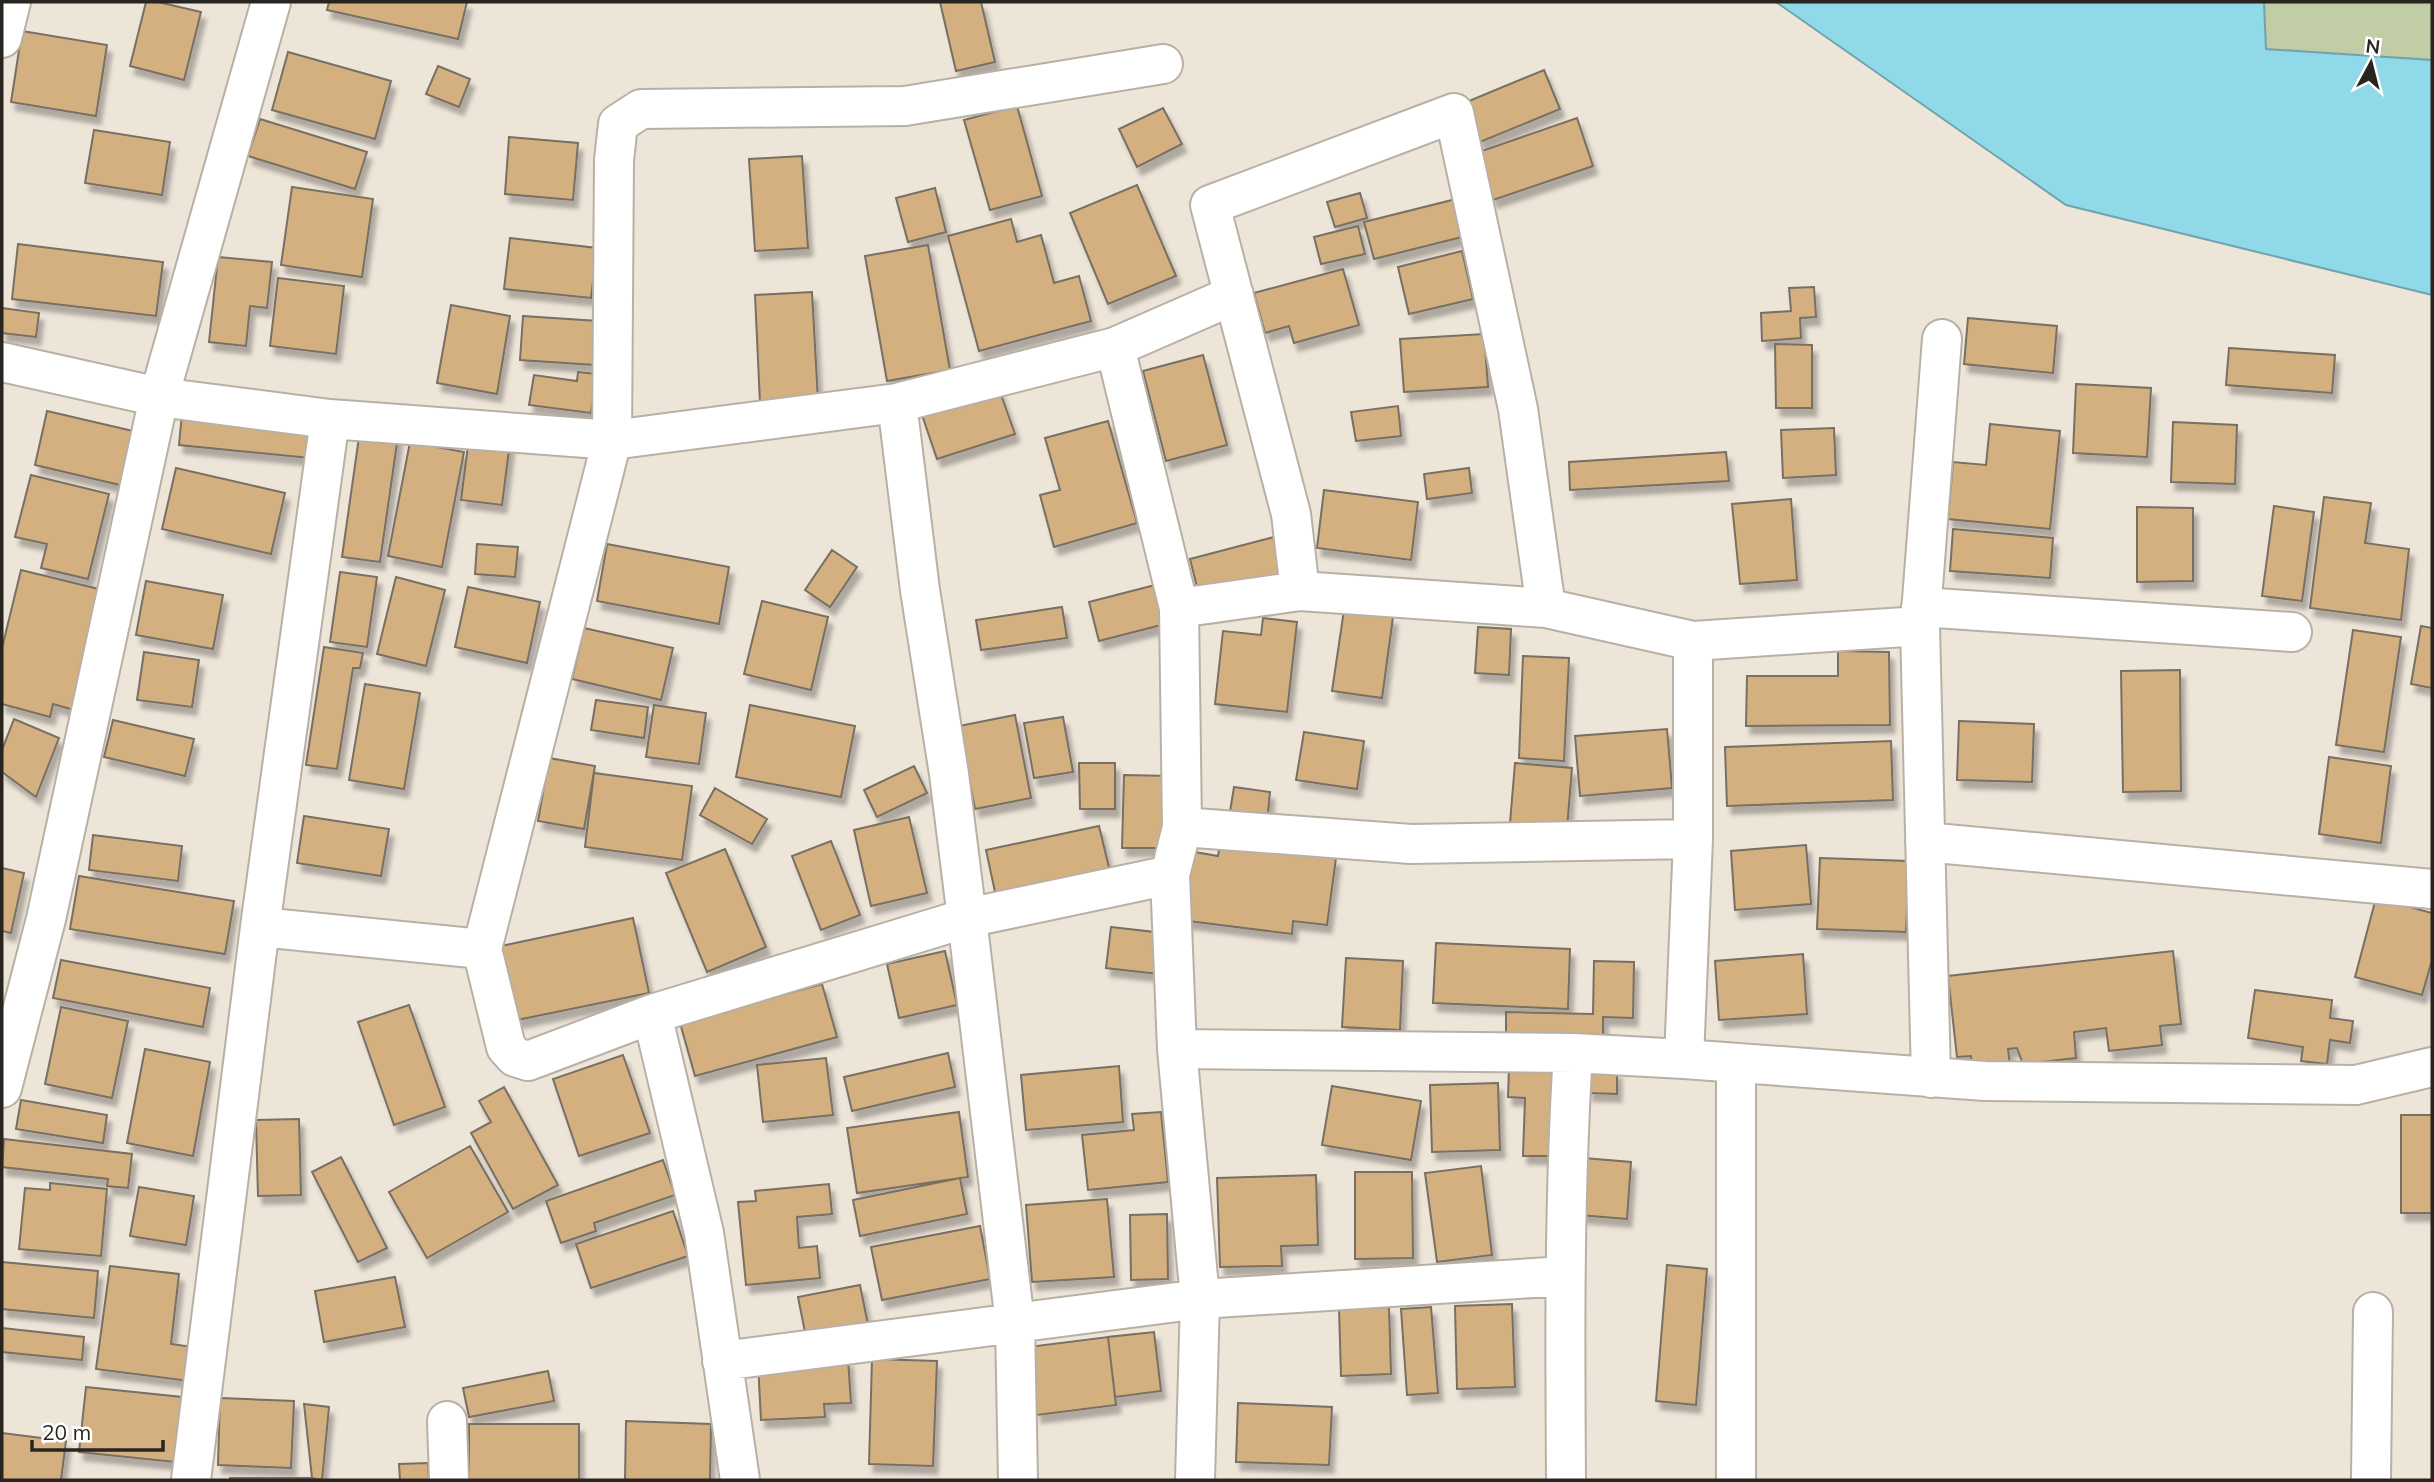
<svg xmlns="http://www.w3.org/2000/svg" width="2434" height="1482" viewBox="0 0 2434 1482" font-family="Mulish,sans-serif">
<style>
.green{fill:#c1cda5}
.water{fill:#8fd9e8;stroke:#70a3ac;stroke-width:2}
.building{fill:#d4b080;stroke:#776f64;stroke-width:2;filter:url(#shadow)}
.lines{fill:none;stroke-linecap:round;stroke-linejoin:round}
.street-casing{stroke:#b9b0a5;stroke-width:42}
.street{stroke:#fff;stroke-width:38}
</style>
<defs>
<filter id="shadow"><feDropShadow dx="4.5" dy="8" stdDeviation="2" flood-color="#0004"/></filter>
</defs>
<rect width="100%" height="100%" fill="#eee5d9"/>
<path class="green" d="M 2264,2 L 2432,2 L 2432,60 L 2266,49 Z"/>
<path class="water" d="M 1776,2 L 2264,2 L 2266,49 L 2432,60 L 2432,295 L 2066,205 Z"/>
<path class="building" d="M 146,2 L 158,2 L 201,12 L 184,80 L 130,66 Z
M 329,2 L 467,2 L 458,39 L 327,10 Z
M 940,2 L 981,2 L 995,62 L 956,71 Z
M 22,31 L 107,45 L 96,116 L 11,102 Z
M 288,52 L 391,81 L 375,139 L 272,110 Z
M 438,66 L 470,79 L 459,107 L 426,94 Z
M 1544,70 L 1560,109 L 1480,142 L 1464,103 Z
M 1017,106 L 1042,196 L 990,210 L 964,120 Z
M 1163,108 L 1182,144 L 1137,167 L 1119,129 Z
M 1577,118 L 1593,166 L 1493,200 L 1476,153 Z
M 260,119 L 367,152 L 355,189 L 248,156 Z
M 94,130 L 170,142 L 162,195 L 85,183 Z
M 509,137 L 578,143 L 573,200 L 505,194 Z
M 802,156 L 808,248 L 755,251 L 749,159 Z
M 1137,185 L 1176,276 L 1108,304 L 1070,213 Z
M 292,187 L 373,199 L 362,277 L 281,265 Z
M 935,188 L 946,232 L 908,242 L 896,198 Z
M 1360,193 L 1367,218 L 1335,227 L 1327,202 Z
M 1456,199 L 1466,236 L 1374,259 L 1364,222 Z
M 1011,219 L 1017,242 L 1041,235 L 1054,283 L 1079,276 L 1091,321 L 979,351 L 948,236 Z
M 1358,226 L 1365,254 L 1321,264 L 1314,237 Z
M 510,238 L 597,248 L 591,298 L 504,289 Z
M 18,244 L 163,262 L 156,316 L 12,299 Z
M 928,245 L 950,370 L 887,381 L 865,256 Z
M 1462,251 L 1473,299 L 1409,314 L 1398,267 Z
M 218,257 L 272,262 L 267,308 L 250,306 L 246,346 L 209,342 Z
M 1343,269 L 1359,325 L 1294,343 L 1289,326 L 1265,333 L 1254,293 Z
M 278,278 L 344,286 L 336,354 L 270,346 Z
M 1814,287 L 1816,317 L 1800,318 L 1801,338 L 1762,341 L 1761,313 L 1791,311 L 1789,288 Z
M 812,292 L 818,401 L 760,403 L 755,295 Z
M 451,305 L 510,316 L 497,394 L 437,383 Z
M 2,308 L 39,313 L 36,337 L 2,333 Z
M 523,316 L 598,321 L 595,365 L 520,360 Z
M 1968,318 L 2057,326 L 2053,373 L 1964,364 Z
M 1484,334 L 1488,387 L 1404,392 L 1400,339 Z
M 1775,344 L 1812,345 L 1812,408 L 1776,408 Z
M 2229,348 L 2335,355 L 2332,393 L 2226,385 Z
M 1203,355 L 1227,445 L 1166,461 L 1143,371 Z
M 578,372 L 596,374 L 591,413 L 529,405 L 534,375 L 577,381 Z
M 2076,384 L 2151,388 L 2147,457 L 2073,453 Z
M 999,389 L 1015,434 L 937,459 L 922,415 Z
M 1398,406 L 1401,436 L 1356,441 L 1351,412 Z
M 47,411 L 133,431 L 120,485 L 35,465 Z
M 182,413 L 313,427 L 310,458 L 179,445 Z
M 1108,421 L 1137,523 L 1054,547 L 1040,495 L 1060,490 L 1045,438 Z
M 2173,422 L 2237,425 L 2235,484 L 2171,482 Z
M 1990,424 L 2060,431 L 2050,529 L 1948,519 L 1953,462 L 1986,465 Z
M 1834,428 L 1836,475 L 1783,478 L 1781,430 Z
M 360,430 L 398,436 L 380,562 L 342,557 Z
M 469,437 L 510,442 L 502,505 L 461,500 Z
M 410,442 L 464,452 L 442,567 L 388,556 Z
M 1726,452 L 1729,481 L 1570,490 L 1569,462 Z
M 176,468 L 285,493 L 271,554 L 162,529 Z
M 1469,468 L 1472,493 L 1427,499 L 1424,474 Z
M 31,475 L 109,494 L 88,579 L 41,568 L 47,544 L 15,537 Z
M 1324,490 L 1418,502 L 1411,560 L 1317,548 Z
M 2324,497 L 2371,503 L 2365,543 L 2409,549 L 2401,620 L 2310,608 Z
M 1791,499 L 1797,580 L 1740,584 L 1732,504 Z
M 2274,506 L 2314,512 L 2302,601 L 2262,596 Z
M 2137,507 L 2193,508 L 2193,581 L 2137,582 Z
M 1953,529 L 2053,538 L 2050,578 L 1950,571 Z
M 1274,537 L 1284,573 L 1199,595 L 1190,559 Z
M 477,544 L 518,547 L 515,577 L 475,574 Z
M 607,544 L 729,567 L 719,624 L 597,601 Z
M 832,550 L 857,567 L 830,607 L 805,590 Z
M 21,570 L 107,591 L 78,711 L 53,704 L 50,717 L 2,704 L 2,648 Z
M 340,572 L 377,577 L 367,647 L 330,642 Z
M 396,577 L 445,590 L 426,666 L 377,654 Z
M 146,581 L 223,595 L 213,649 L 136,635 Z
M 1155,585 L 1165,624 L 1099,641 L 1089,602 Z
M 468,587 L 540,602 L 527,663 L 455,647 Z
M 762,601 L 828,617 L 811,690 L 744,674 Z
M 1062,607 L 1067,638 L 981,650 L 976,620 Z
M 1344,610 L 1393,617 L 1382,698 L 1332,691 Z
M 1263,618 L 1297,622 L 1287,712 L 1215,704 L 1223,631 L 1261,635 Z
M 2421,626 L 2432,628 L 2432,688 L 2411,684 Z
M 1478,627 L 1511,629 L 1509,675 L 1475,673 Z
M 584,628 L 673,648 L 661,700 L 572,679 Z
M 2353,630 L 2401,637 L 2384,752 L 2336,745 Z
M 324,647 L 363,653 L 360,668 L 353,668 L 337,769 L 306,765 Z
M 1838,651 L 1889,652 L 1890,725 L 1746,726 L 1747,676 L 1838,676 Z
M 144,652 L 199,660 L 192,707 L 137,700 Z
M 1523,656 L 1569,658 L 1564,761 L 1519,758 Z
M 2180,670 L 2181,791 L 2123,792 L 2121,671 Z
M 365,684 L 420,693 L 404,789 L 349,780 Z
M 596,700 L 648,707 L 644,738 L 591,730 Z
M 654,705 L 706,713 L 699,764 L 646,757 Z
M 750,705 L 855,726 L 841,797 L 736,777 Z
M 1015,715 L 1031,798 L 975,809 L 959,726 Z
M 1063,717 L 1073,772 L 1034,778 L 1024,723 Z
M 14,719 L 59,738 L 36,797 L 2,772 L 2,750 Z
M 113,720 L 194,739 L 185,776 L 104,757 Z
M 1959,721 L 2034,724 L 2032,782 L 1957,780 Z
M 1667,729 L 1672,788 L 1580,796 L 1575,736 Z
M 1304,732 L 1364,741 L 1357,789 L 1296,780 Z
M 1891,741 L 1893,800 L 1727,806 L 1725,747 Z
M 2329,757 L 2391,766 L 2381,843 L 2319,834 Z
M 549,758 L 595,766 L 584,829 L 538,821 Z
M 1079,763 L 1115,763 L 1115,809 L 1080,809 Z
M 1515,763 L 1572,768 L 1567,828 L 1510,823 Z
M 914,766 L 927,793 L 877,817 L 864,790 Z
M 594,773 L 692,786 L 682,860 L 585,847 Z
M 1124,775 L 1171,776 L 1169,848 L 1122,848 Z
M 1234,787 L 1270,792 L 1267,823 L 1229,818 Z
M 715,788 L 767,819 L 752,844 L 700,815 Z
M 304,816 L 389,829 L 381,876 L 297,863 Z
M 909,817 L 927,893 L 871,906 L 854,830 Z
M 1099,826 L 1111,876 L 997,901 L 986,850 Z
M 93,835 L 182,846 L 178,881 L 89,870 Z
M 831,841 L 860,915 L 821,930 L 792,856 Z
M 1220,843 L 1336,858 L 1327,925 L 1293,921 L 1292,934 L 1180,920 L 1189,851 L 1218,856 Z
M 1806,845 L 1811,904 L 1735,910 L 1731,851 Z
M 725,849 L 766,947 L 707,972 L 666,873 Z
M 1820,858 L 1909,861 L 1906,932 L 1817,929 Z
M 2,868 L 24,873 L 11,933 L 2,931 Z
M 79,876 L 234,901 L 225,954 L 70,929 Z
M 2376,898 L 2432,913 L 2432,960 L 2422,995 L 2355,977 Z
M 633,918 L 649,993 L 517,1020 L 501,946 Z
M 1111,927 L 1163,933 L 1158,974 L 1106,968 Z
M 1436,943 L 1570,949 L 1568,1009 L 1433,1003 Z
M 945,951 L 957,1005 L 899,1018 L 887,964 Z
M 2173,951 L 2181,1024 L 2160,1026 L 2162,1045 L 2109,1051 L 2106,1028 L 2074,1032 L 2076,1058 L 2023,1064 L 2017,1048 L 2008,1049 L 2010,1065 L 1972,1069 L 1971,1056 L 1957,1057 L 1948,976 Z
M 1803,954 L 1807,1014 L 1719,1020 L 1715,961 Z
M 1346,958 L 1403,961 L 1400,1030 L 1342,1027 Z
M 61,960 L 210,988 L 203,1027 L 53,998 Z
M 1594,961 L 1634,962 L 1633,1018 L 1603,1017 L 1603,1040 L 1506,1039 L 1506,1012 L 1593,1014 Z
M 822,984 L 837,1037 L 695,1076 L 680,1023 Z
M 2255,990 L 2332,1000 L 2330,1018 L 2353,1021 L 2350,1043 L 2330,1040 L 2327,1064 L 2301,1061 L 2303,1047 L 2248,1038 Z
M 409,1005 L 445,1107 L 394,1125 L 358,1022 Z
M 61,1007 L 128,1021 L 112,1098 L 45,1084 Z
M 145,1049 L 210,1062 L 193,1156 L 127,1143 Z
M 948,1053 L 955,1087 L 852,1111 L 844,1077 Z
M 623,1055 L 650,1133 L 579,1156 L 553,1079 Z
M 826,1058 L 833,1115 L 763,1122 L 757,1065 Z
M 1119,1066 L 1123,1122 L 1026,1130 L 1021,1075 Z
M 1509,1068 L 1556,1069 L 1554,1156 L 1523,1156 L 1525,1098 L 1508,1097 Z
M 1590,1070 L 1617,1071 L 1617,1094 L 1588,1093 Z
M 1498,1083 L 1500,1150 L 1432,1152 L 1430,1085 Z
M 1332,1086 L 1421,1101 L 1411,1160 L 1322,1145 Z
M 504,1087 L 558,1185 L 513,1209 L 471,1133 L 491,1122 L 479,1101 Z
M 21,1100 L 107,1115 L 103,1143 L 16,1129 Z
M 959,1112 L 968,1177 L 857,1193 L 847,1128 Z
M 1161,1112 L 1168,1182 L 1088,1190 L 1082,1135 L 1134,1130 L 1132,1114 Z
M 2401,1115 L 2432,1115 L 2432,1213 L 2401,1213 Z
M 299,1119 L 301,1195 L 258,1196 L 256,1120 Z
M 4,1139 L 132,1154 L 128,1188 L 107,1186 L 108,1179 L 2,1167 Z
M 470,1146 L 508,1212 L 427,1258 L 389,1192 Z
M 341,1157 L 387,1248 L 358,1262 L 312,1172 Z
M 1584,1158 L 1631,1162 L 1627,1219 L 1580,1215 Z
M 663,1160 L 675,1195 L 594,1223 L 596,1231 L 561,1243 L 546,1201 Z
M 1481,1166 L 1492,1255 L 1437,1262 L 1425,1173 Z
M 1355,1172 L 1412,1172 L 1413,1258 L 1355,1259 Z
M 1316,1175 L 1318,1245 L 1281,1246 L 1282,1266 L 1220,1267 L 1217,1178 Z
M 960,1178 L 967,1214 L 860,1236 L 853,1200 Z
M 50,1183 L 107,1189 L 101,1256 L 19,1249 L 25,1188 L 50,1190 Z
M 829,1184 L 832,1214 L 797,1217 L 799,1248 L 817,1246 L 820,1278 L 746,1285 L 738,1202 L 756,1201 L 755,1191 Z
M 139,1187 L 194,1196 L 186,1245 L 130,1236 Z
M 1107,1199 L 1114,1277 L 1032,1282 L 1026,1205 Z
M 673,1211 L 688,1256 L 591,1288 L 576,1244 Z
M 1167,1214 L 1168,1279 L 1131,1280 L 1130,1215 Z
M 980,1226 L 990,1279 L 882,1300 L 871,1247 Z
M 2,1262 L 98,1271 L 94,1318 L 2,1309 Z
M 1667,1265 L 1707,1269 L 1696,1405 L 1656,1401 Z
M 110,1266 L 179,1274 L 171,1344 L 193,1347 L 189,1381 L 96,1369 Z
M 395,1277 L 405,1327 L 324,1342 L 315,1291 Z
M 860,1285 L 868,1325 L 806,1337 L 798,1297 Z
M 1512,1304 L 1515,1387 L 1457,1389 L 1455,1306 Z
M 1389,1307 L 1391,1374 L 1341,1376 L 1339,1308 Z
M 1431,1307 L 1438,1393 L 1407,1395 L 1401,1309 Z
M 2,1328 L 84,1337 L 82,1360 L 2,1352 Z
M 1154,1332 L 1161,1391 L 1115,1397 L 1108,1337 Z
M 1108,1337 L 1116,1405 L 1037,1415 L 1028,1347 Z
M 848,1359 L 851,1403 L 824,1404 L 825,1417 L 761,1420 L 758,1363 Z
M 872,1359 L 937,1361 L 933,1466 L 869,1464 Z
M 548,1371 L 554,1401 L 469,1417 L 463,1388 Z
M 86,1387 L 182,1397 L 175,1462 L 79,1452 Z
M 220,1398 L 294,1401 L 291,1468 L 218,1465 Z
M 1238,1403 L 1332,1407 L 1329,1465 L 1236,1462 Z
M 304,1404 L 329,1407 L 322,1480 L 312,1478 Z
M 626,1421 L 711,1424 L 710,1480 L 625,1480 Z
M 469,1424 L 579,1424 L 579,1480 L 469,1480 Z
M 2,1433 L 66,1441 L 61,1480 L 2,1480 Z
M 428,1463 L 429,1480 L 400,1480 L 399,1464 Z
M 230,1478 L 312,1478 L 312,1480 L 230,1480 Z"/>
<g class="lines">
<g class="street-casing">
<path id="street" d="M 2,38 L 11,2
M 1163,64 L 905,106 L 641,109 L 618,124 L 614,160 L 612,440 L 482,949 L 506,1047 L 515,1057 L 528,1061 L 652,1014 L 967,918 L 1170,875
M 1115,347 L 1179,608 L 1182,827 L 1170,875 L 1177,1049 L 1200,1299 L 1195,1480
M 2,362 L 159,397 L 330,419 L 612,440 L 897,403 L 1115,347 L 1234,295
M 897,403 L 920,590 L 949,774 L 967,918 L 1015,1323 L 1018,1480
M 1300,591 L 1291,514 L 1210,205 L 1454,113 L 1518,409 L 1546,608
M 1921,607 L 2292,632
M 1179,608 L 1300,591 L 1546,608 L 1693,641 L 1920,626
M 1182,827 L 1411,844 L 1693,839
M 1925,842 L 2432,889
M 260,927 L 482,949
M 652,1014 L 704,1233 L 740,1480
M 1177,1049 L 1573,1053
M 1684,1059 L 1985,1081 L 2356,1085 L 2432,1067
M 1931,1078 L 1920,626 L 1942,339
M 2,1088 L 46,919 L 159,397 L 271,2
M 722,1361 L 1200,1299 L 1565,1276
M 447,1421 L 449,1480
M 191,1480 L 260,927 L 330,419
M 1566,1480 C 1565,1338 1564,1196 1573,1053 L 1684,1059 L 1693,839 L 1693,641
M 1736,1480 L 1736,1063
M 2371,1480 L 2373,1312"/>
</g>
<use href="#street" class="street"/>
</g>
<rect width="2434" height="1482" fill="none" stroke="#282520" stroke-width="7"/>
<g transform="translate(2371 63) rotate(7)" stroke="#ffffff" stroke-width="5" paint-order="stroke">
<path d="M0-5L12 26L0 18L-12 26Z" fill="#282520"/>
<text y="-10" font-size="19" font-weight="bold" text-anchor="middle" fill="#282520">N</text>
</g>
<path d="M32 1440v10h131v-10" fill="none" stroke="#282520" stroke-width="3.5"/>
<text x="42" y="1440" font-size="21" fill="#282520" stroke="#ffffff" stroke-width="5" paint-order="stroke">20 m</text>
</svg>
